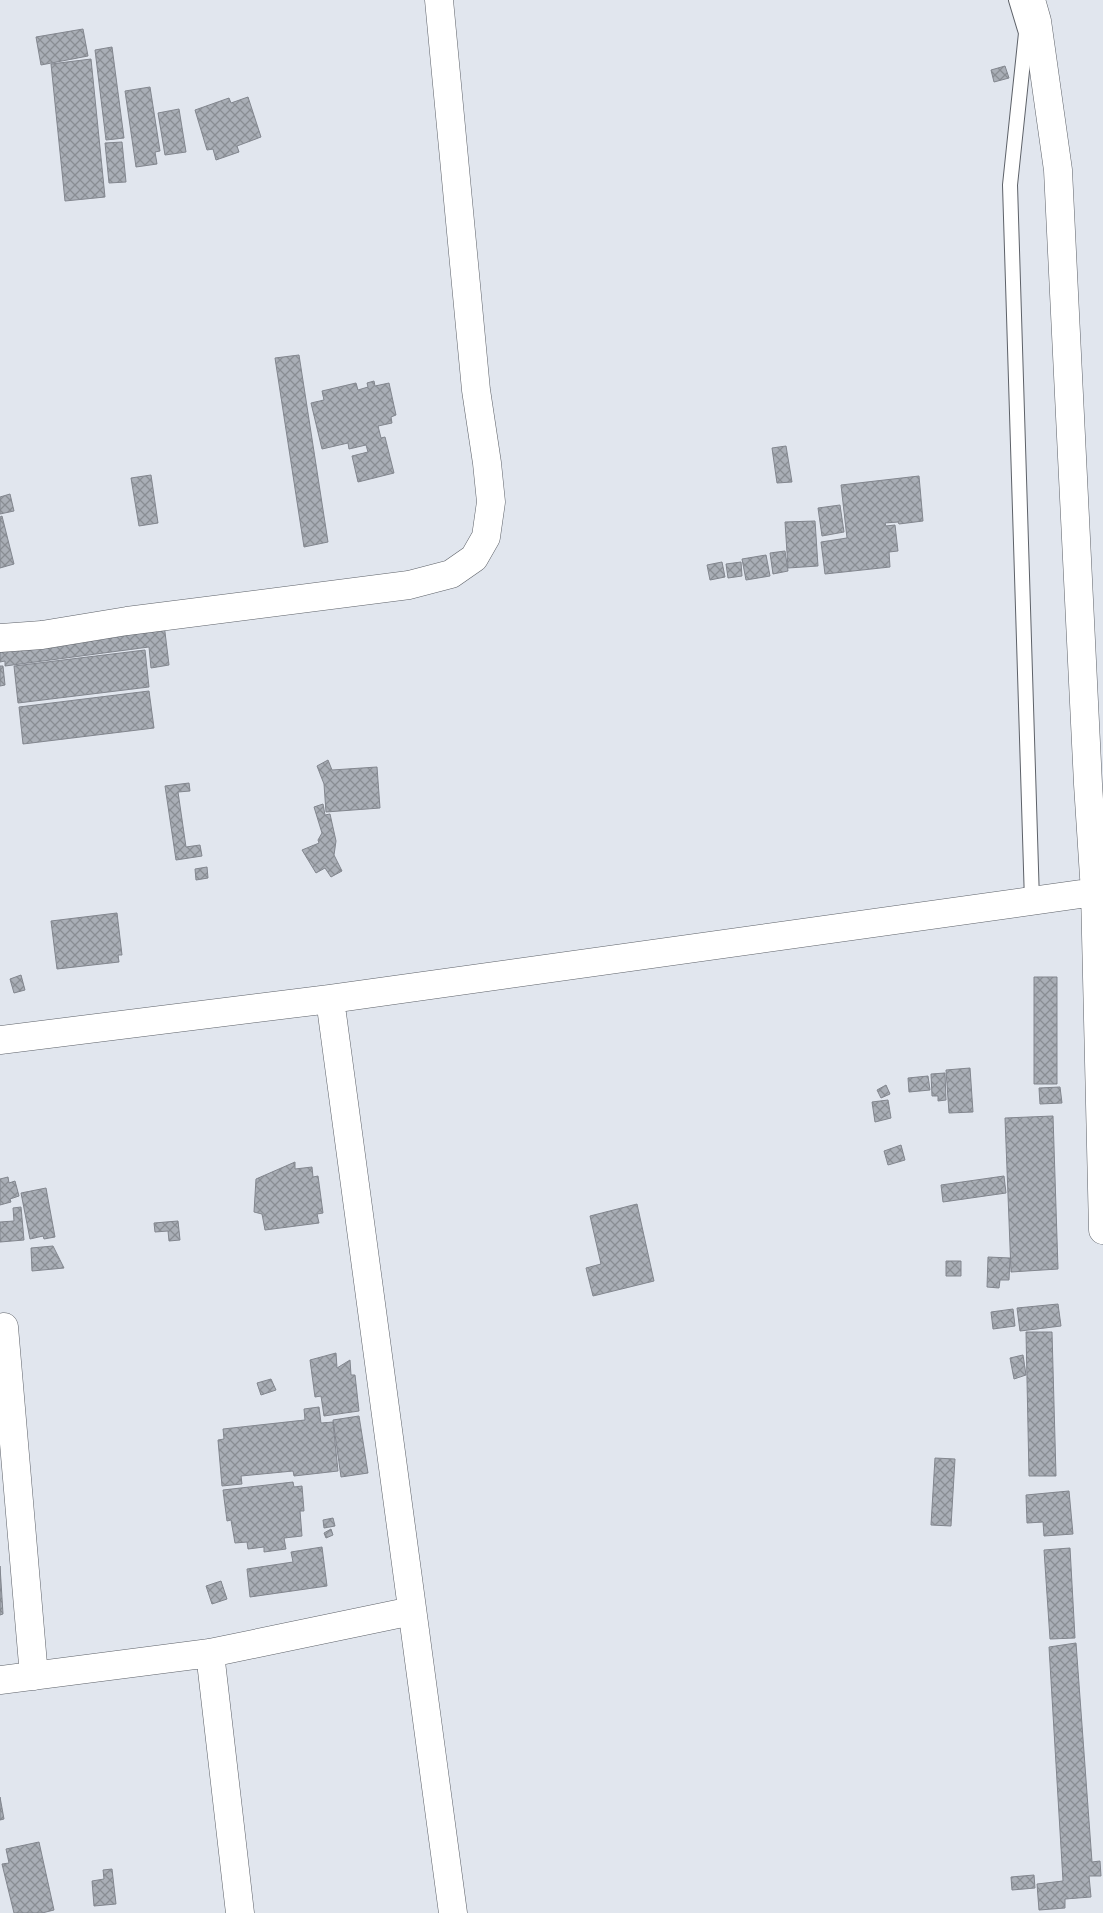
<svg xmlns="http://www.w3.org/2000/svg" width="1103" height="1913" viewBox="0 0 1103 1913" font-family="Barlow,sans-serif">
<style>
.building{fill:url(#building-cross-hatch);stroke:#82868e}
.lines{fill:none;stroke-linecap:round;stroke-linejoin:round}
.lane-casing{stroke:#5d6168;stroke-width:16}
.street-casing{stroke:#5d6168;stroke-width:29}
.lane{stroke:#fff;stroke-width:14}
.street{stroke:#fff;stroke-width:28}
</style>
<defs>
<pattern id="building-cross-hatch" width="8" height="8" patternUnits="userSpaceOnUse" patternTransform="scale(1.25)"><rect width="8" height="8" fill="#a9aeb6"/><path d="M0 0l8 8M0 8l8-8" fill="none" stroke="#898d93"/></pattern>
</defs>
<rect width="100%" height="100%" fill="#e1e6ee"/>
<path class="building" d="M 83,29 L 88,56 L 41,65 L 36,37 Z
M 112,47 L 124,138 L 106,140 L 95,50 Z
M 91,59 L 105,197 L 65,201 L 51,64 Z
M 1005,66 L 1009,78 L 994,82 L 991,70 Z
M 150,87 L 160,151 L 155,152 L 157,164 L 136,167 L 125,91 Z
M 248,97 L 261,137 L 237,146 L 239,152 L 216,160 L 213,149 L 207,150 L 195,110 L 229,98 L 231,103 Z
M 179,109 L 186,152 L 165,155 L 158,113 Z
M 122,142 L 126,182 L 109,183 L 105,143 Z
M 299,355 L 328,542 L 304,547 L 275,358 Z
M 374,381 L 375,386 L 389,383 L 396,415 L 391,417 L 392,423 L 378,426 L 381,438 L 385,437 L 394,473 L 358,482 L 352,456 L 368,452 L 366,445 L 349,449 L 348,443 L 322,449 L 311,403 L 324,400 L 322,391 L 356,383 L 358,390 L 368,387 L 367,383 Z
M 786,446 L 792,482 L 777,483 L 772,448 Z
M 151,475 L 158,523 L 139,526 L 131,478 Z
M 919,476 L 923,521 L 899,524 L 898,522 L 885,523 L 886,526 L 895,525 L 898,551 L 889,552 L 890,567 L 825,574 L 821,542 L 847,538 L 841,485 Z
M 10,494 L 14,511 L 0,514 L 0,497 Z
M 840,505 L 844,532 L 822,536 L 818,508 Z
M 2,516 L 14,564 L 0,568 L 0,517 Z
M 815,521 L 818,566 L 788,568 L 785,522 Z
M 785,551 L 788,571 L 773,574 L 770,553 Z
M 766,555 L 770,576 L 746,580 L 742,559 Z
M 722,562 L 725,577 L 710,580 L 707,565 Z
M 741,562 L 742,576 L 728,578 L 726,564 Z
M 164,624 L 169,665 L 151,668 L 149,647 L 5,666 L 5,661 L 0,662 L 0,646 Z
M 145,650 L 149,687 L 18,703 L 14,666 Z
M 0,666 L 3,666 L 5,685 L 0,686 Z
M 149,691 L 154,728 L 23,744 L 19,707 Z
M 328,760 L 332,770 L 377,767 L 380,808 L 326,812 L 324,784 L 317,766 Z
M 189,783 L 190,791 L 178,792 L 186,847 L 200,845 L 202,856 L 176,860 L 165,786 Z
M 323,804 L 325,815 L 330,814 L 336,841 L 334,855 L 342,871 L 331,877 L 325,868 L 316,873 L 302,850 L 319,843 L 318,840 L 322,833 L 314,807 Z
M 207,867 L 208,878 L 196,880 L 195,869 Z
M 117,913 L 122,955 L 118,955 L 119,962 L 57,969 L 51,921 Z
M 21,975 L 25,990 L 14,993 L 10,979 Z
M 1034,977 L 1057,977 L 1057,1084 L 1034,1084 Z
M 970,1068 L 973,1112 L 949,1113 L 946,1070 Z
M 945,1073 L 946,1100 L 938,1101 L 938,1096 L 932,1096 L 931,1074 Z
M 928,1076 L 930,1090 L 909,1092 L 908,1078 Z
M 886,1085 L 890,1094 L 881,1098 L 877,1090 Z
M 1060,1087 L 1062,1103 L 1040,1104 L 1039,1088 Z
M 888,1100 L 891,1118 L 875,1122 L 872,1102 Z
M 1053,1116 L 1058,1269 L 1011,1272 L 1005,1118 Z
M 901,1145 L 905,1160 L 888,1165 L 884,1151 Z
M 295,1162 L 295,1169 L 312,1167 L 313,1177 L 318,1176 L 323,1213 L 317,1214 L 319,1223 L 265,1230 L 262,1214 L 254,1212 L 256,1179 Z
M 1004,1176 L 1006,1193 L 943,1202 L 941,1185 Z
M 8,1177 L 9,1183 L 15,1181 L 19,1196 L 10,1199 L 11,1202 L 0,1205 L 0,1179 Z
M 46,1188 L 55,1237 L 44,1239 L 43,1236 L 30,1239 L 21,1193 Z
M 637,1204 L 654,1281 L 593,1296 L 586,1268 L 601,1264 L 590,1216 Z
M 21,1207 L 24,1240 L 0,1242 L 0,1222 L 14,1221 L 13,1208 Z
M 178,1221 L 180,1240 L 169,1241 L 168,1231 L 155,1232 L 154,1223 Z
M 53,1246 L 64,1268 L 32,1271 L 31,1248 Z
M 988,1257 L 1010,1258 L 1009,1280 L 1000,1280 L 999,1288 L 987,1287 Z
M 946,1261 L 961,1261 L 961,1276 L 946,1276 Z
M 1058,1304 L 1061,1326 L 1020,1331 L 1017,1308 Z
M 1013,1309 L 1015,1326 L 993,1329 L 991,1312 Z
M 1026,1332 L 1052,1332 L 1056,1476 L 1029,1476 Z
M 336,1353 L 337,1368 L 350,1360 L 351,1375 L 355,1375 L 359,1411 L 324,1416 L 321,1396 L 315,1397 L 310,1360 Z
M 1023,1355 L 1026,1375 L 1014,1379 L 1010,1358 Z
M 271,1379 L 276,1390 L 261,1395 L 257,1383 Z
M 319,1407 L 321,1423 L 333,1422 L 338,1471 L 294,1476 L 293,1471 L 241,1476 L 242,1484 L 222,1486 L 218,1440 L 224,1439 L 223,1429 L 305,1420 L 304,1409 Z
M 359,1416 L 368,1473 L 341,1477 L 333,1420 Z
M 935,1458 L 955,1459 L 951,1526 L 931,1525 Z
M 293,1482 L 294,1487 L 302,1486 L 304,1511 L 300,1511 L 302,1536 L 284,1538 L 286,1549 L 264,1552 L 264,1547 L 248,1549 L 247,1542 L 235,1543 L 231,1520 L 227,1521 L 223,1490 Z
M 1069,1491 L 1073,1534 L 1044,1536 L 1043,1522 L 1027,1523 L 1026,1495 Z
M 333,1518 L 335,1526 L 324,1528 L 323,1520 Z
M 331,1529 L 333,1535 L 326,1538 L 324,1533 Z
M 322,1547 L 327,1586 L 250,1597 L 247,1569 L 293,1562 L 291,1552 Z
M 1070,1548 L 1075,1638 L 1050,1639 L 1044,1550 Z
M 0,1566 L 3,1614 L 0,1615 Z
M 221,1581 L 227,1599 L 212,1604 L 206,1586 Z
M 1076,1643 L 1092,1862 L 1100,1861 L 1101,1876 L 1089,1876 L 1091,1897 L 1065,1899 L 1065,1908 L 1039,1910 L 1037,1884 L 1063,1881 L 1049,1647 Z
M 0,1797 L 4,1819 L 0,1820 Z
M 39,1842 L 54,1910 L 42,1913 L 14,1913 L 2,1864 L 9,1863 L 6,1849 Z
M 112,1869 L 116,1904 L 94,1906 L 92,1881 L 104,1879 L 103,1870 Z
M 1034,1875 L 1035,1888 L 1012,1890 L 1011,1877 Z"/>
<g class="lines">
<g class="lane-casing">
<path id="lane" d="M 1016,0 L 1026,33 L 1010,185 L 1032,901"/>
</g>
<g class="street-casing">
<path id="street" d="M 1031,0 L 1037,21 L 1058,170 L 1088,784 L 1095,892 L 1103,1230
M 0,638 L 42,635 L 127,621 L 409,585 L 451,574 L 474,558 L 486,537 L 491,502 L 487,463 L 476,390 L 439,0
M 330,999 L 453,1913
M 0,1040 L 330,999 L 1095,892
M 4,1327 L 34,1676
M 210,1653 L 240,1913
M 0,1680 L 210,1653 L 412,1611"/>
</g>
<use href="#lane" class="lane"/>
<use href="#street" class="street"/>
</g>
</svg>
